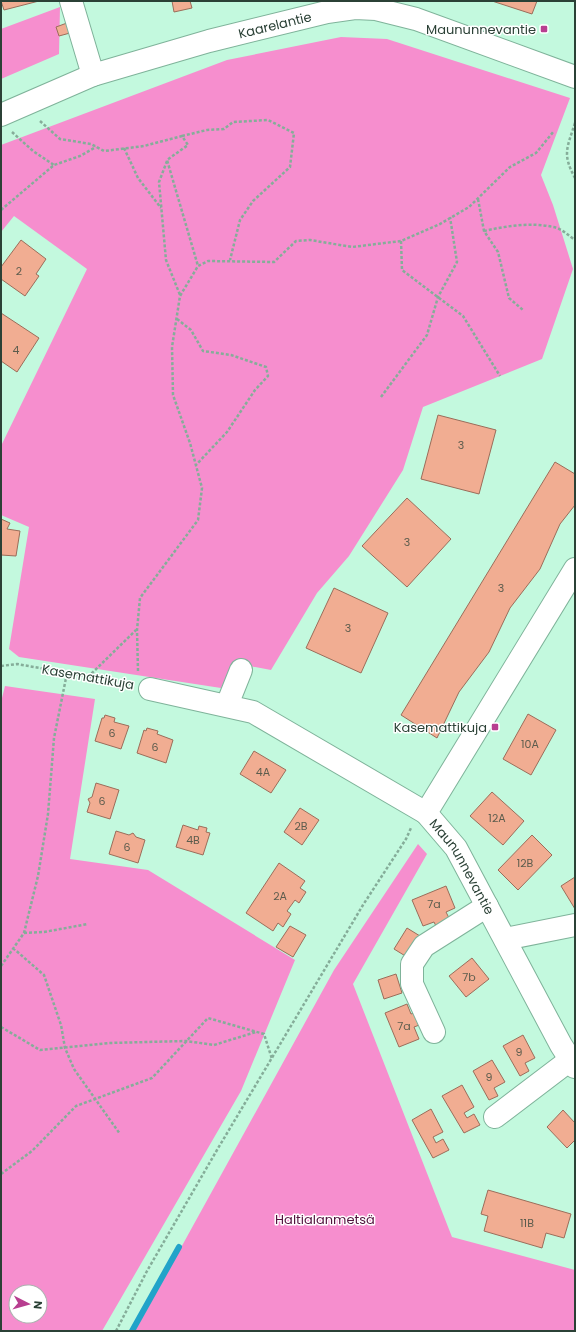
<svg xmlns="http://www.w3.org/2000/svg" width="576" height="1332" viewBox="0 0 576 1332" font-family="Poppins,sans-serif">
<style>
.forest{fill:#f68ece;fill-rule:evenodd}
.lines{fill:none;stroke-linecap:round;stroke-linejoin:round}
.stream{stroke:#21a3c9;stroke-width:6}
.building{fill:#f1ad92;stroke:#9b6d5a}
.minor-casing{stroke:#7fb39a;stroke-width:24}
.major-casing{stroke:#7fb39a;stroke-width:24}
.path{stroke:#85ad99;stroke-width:2.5;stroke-dasharray:3 2;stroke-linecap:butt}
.minor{stroke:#fff;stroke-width:22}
.major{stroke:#fff;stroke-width:22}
.poi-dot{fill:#b83e90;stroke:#fff;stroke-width:1.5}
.labels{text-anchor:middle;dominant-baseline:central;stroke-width:3;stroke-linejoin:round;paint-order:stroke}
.number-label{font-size:11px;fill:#5c5c4d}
.street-label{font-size:13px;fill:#2b4136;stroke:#fff}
.poi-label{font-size:13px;fill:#2b4136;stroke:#fff;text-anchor:end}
.park-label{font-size:13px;fill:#52133e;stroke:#fff}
</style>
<rect width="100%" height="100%" fill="#c3f9de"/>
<path class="forest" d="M 60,7 L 59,54 L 1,79 L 1,29 Z
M 341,37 L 387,39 L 570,98 L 541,175 L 553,205 L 573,269 L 542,359 L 423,407 L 403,470 L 349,556 L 317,593 L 271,670 L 233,663 L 221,688 L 19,657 L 9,649 L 29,527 L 1,515 L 1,446 L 87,269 L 14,216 L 1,232 L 1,145 L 227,60 Z
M 5,686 L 95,699 L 70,859 L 148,870 L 295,960 L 241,1091 L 102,1331 L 1,1331 L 1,702 ZM 16,1292 L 40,1292 L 40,1316 L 16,1316 Z
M 418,844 L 427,854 L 353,984 L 452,1237 L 575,1270 L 575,1331 L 135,1331 L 334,970 Z"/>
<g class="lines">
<path class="stream" d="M 132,1331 L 179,1247"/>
</g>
<path class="building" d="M 1,1 L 39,1 L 4,10 Z
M 172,1 L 190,1 L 192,8 L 174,12 Z
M 492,1 L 537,1 L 532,14 Z
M 67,23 L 70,33 L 59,36 L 56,27 Z
M 21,240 L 46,259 L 36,274 L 39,276 L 25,296 L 1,279 L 1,267 Z
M 1,313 L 39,338 L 17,372 L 1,361 Z
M 438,415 L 496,430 L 479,494 L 421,479 Z
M 555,462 L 575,474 L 575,505 L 560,524 L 540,569 L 510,608 L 489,652 L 459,692 L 437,738 L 401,715 Z
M 407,498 L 451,539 L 407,587 L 362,546 Z
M 1,519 L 10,523 L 7,529 L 20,531 L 16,556 L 1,555 Z
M 334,588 L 388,613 L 361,673 L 306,648 Z
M 528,714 L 556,730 L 531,775 L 503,759 Z
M 105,715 L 115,718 L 114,722 L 129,726 L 121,749 L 95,741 L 102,718 L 104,718 Z
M 147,728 L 158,731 L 157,734 L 173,740 L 166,763 L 137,753 L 144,730 L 146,731 Z
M 254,751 L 286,770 L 271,793 L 240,774 Z
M 96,783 L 119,790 L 110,819 L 87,812 L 90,803 L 88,799 L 92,797 Z
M 492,792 L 524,821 L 503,845 L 470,816 Z
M 300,808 L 319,820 L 302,845 L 284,832 Z
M 183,825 L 198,830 L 199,826 L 207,828 L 206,832 L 210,833 L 203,855 L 176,847 Z
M 116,831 L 129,835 L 133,833 L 136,837 L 145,840 L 138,863 L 109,854 Z
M 532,835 L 552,855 L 518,890 L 498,870 Z
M 279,863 L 305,881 L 300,888 L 306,892 L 299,903 L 295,900 L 287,911 L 291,914 L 283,927 L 278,923 L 273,931 L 246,913 Z
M 575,877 L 575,909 L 561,886 Z
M 446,886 L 455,908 L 446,912 L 451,922 L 437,928 L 434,922 L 423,926 L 412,900 Z
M 290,926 L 306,935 L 293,957 L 276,947 Z
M 407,928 L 420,936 L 407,957 L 394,949 Z
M 472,958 L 489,979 L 466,997 L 449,976 Z
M 396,974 L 402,993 L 384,999 L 378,980 Z
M 407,1004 L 411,1014 L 417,1012 L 422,1024 L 414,1027 L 419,1039 L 399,1047 L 385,1013 Z
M 523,1035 L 535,1058 L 525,1063 L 529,1071 L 520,1076 L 503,1046 Z
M 492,1060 L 505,1082 L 494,1088 L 498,1096 L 489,1100 L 473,1071 Z
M 462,1085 L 474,1107 L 464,1113 L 467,1118 L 474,1114 L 480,1125 L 464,1133 L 442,1096 Z
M 431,1109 L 443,1132 L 433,1137 L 436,1143 L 443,1139 L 449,1150 L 433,1158 L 412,1120 Z
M 563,1110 L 575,1123 L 575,1140 L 567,1148 L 547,1127 Z
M 488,1190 L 571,1214 L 564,1238 L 546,1233 L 542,1248 L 484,1231 L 488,1216 L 481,1214 Z"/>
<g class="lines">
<g class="minor-casing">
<g id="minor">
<path d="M 71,1 L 93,75"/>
<path id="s1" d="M 575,569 L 426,813 L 456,848 L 561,1045 L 575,1067"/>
<path d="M 150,689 L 253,712 L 426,813"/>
<path d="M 227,705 L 241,670"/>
<path d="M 505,939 L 575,925"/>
<path d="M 434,1032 L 412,984 L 412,964 L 424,946 L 487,906"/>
<path d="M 495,1117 L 570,1060"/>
</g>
</g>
<g class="major-casing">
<g id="major">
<path id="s2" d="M 1,115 L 93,75 L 209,41 L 327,12 L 355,8 L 376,9 L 416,19 L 575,77"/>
</g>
</g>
<path class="path" d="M 40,121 L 60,139 L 91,144 L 104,151 L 144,146 L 182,136 L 188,145 L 167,160 L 198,266
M 575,123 C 567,148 562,154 575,178
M 12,132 L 33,151 L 54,165
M 182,136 L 207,130 L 224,129 L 233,122 L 268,120 L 294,133 L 290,167 L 253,201 L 240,220 L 230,260
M 124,148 L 138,178 L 161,208
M 167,161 L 159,182 L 166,260 L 180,295
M 478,199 L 484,231 L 498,252 L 509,298 L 523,310
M 1,210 L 54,165 L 80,156 L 96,147
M 484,231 C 506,226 531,222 553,227 C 561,228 569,236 575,240
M 401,241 L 402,270 L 463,316 L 500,376
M 177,319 L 191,330 L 203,351 L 231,355 L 266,367 L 268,376 L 255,390 L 227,432 L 196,465
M 381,397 L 427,335 L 438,297 L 457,262 L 450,217
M 1,666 L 17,664 L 131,684
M 138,671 L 137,630 L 140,598 L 198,520 L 202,488 L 190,443 L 173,395 L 172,347 L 180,296 L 198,266 L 208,261 L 274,262 L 296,241 L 310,240 L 352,247 L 401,241 L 440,224 L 469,207 L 510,167 L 536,153 L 554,131
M 88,677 L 136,630
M 24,933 L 44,932 L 88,924
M 13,948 L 44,975 L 61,1025 L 65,1048 L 74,1069 L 120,1134
M 1,966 L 24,933 L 38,876 L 48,814 L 54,738 L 67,673
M 1,1027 L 40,1050 L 109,1043 L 186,1041 L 214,1045 L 256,1032
M 1,1174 L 32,1151 L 76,1106 L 152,1078 L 208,1018 L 264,1034 L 272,1059
M 116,1331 L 147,1271 L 217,1150 L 363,905 L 406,839 L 411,828"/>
<use href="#minor" class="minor"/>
<use href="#major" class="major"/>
</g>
<g class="poi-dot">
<rect x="540" y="25" width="8" height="8" rx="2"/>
<rect x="491" y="723" width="8" height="8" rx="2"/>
</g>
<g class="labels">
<g class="number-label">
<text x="19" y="271">2</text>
<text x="16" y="350">4</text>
<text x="461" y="445">3</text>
<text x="407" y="542">3</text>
<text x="501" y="588">3</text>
<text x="348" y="628">3</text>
<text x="112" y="733">6</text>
<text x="530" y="744">10A</text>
<text x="155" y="747">6</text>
<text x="263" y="772">4A</text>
<text x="102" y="801">6</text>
<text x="497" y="818">12A</text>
<text x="301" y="826">2B</text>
<text x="193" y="840">4B</text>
<text x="127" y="847">6</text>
<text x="525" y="863">12B</text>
<text x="280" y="896">2A</text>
<text x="434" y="904">7a</text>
<text x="469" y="977">7b</text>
<text x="404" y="1026">7a</text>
<text x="519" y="1052">9</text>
<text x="489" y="1077">9</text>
<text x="527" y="1223">11B</text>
</g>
<g class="street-label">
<text stroke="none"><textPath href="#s2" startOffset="289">Kaarelantie</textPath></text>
<text transform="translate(88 677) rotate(10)">Kasemattikuja</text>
<text stroke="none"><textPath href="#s1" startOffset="351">Maununnevantie</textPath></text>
</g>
<g class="poi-label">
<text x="536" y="29">Maununnevantie</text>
<text x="487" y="727">Kasemattikuja</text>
</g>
<g class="park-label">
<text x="325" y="1219">Haltialanmetsä</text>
</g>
</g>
<rect width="576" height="1332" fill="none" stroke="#2b4136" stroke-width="4"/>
<g transform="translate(28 1304) rotate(96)"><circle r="19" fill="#ffffff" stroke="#aab3af"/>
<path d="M0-3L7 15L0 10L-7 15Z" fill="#b83e90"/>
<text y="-6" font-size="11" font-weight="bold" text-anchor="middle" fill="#2b4136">N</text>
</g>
</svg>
